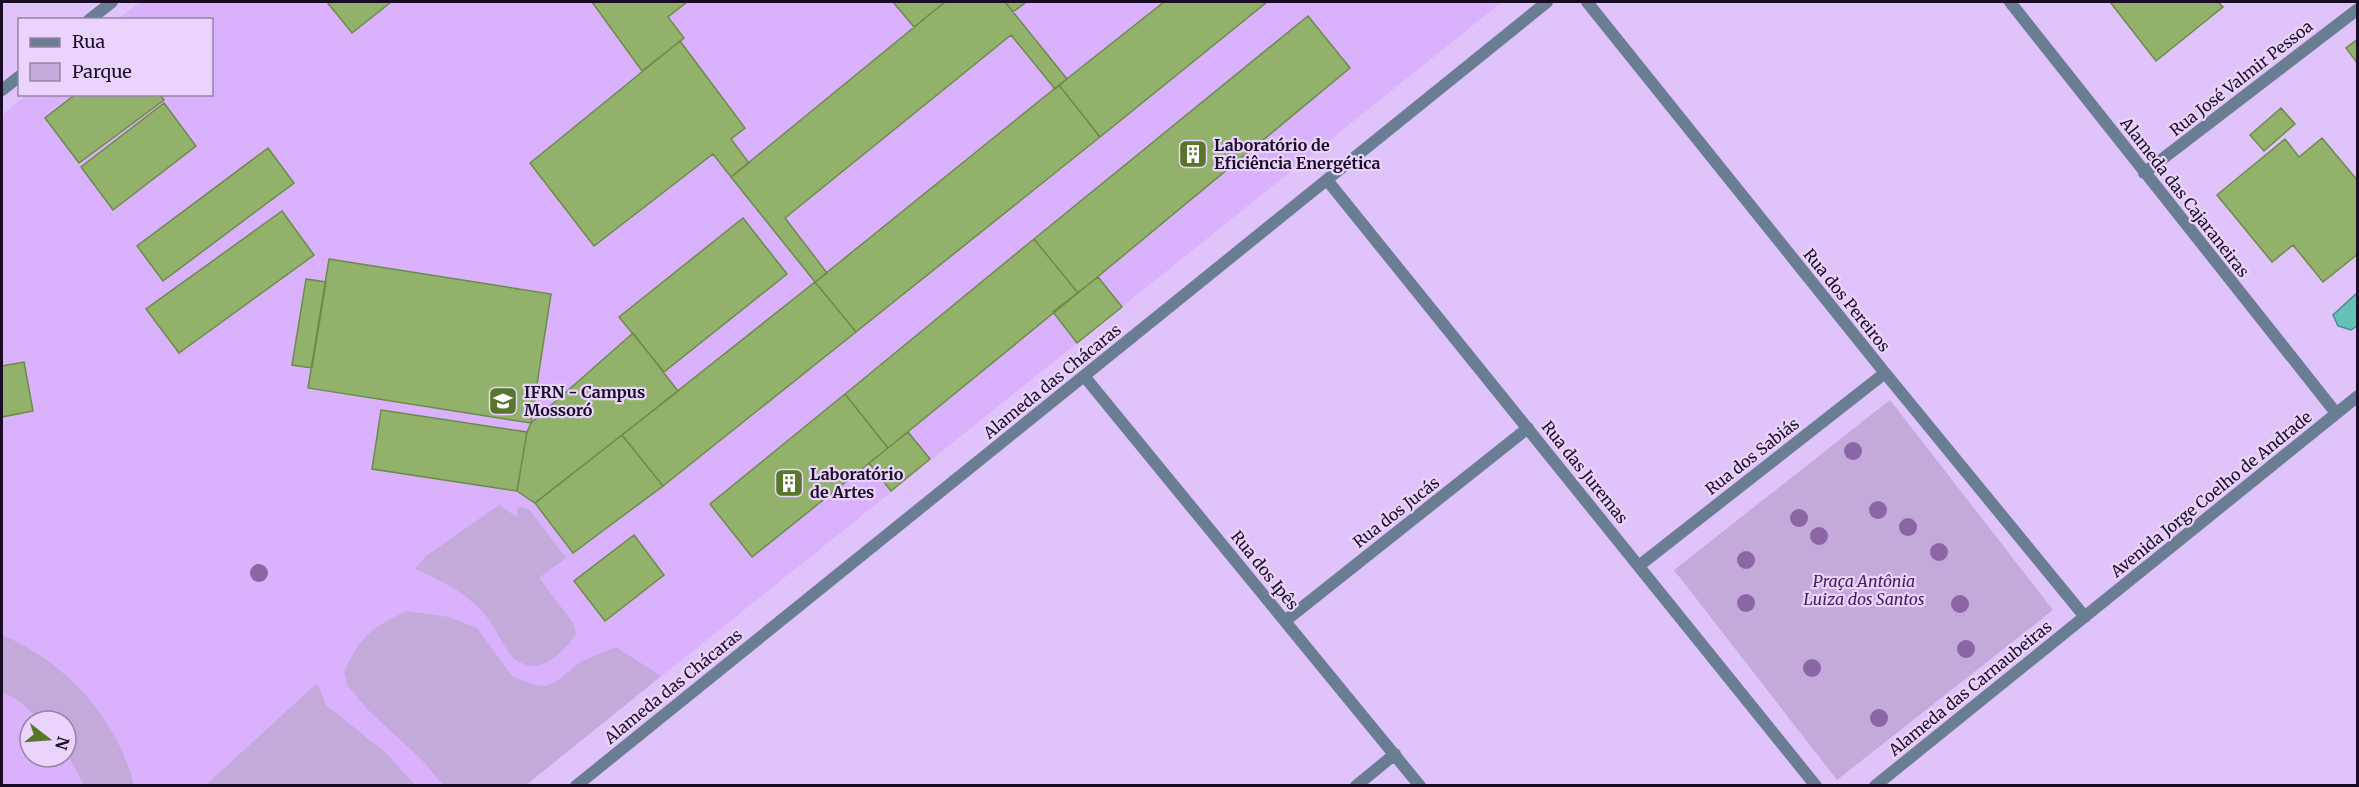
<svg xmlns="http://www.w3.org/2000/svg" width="2359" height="787" viewBox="0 0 2359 787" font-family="Merriweather,serif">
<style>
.built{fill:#d9b1fd;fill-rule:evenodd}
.green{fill:#c3aada}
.water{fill:#64c1b9;stroke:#4e8b8d;stroke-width:1.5}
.building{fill:#92b26b;stroke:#6d8b46;stroke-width:1.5}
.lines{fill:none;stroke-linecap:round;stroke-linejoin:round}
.street{stroke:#697e92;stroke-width:12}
.tree{fill:#8a66a5}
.labels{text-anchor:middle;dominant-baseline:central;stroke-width:4.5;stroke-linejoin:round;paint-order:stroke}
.street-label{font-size:16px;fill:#1a0c25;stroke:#ead4fe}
.poi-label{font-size:16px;font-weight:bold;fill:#1a0c25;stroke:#ead4fe;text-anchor:start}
.park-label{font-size:16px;font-style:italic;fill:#431a5f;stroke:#ead4fe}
</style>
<rect width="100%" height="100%" fill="#e0c3fb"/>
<path class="built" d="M 140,2 L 1502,2 L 526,785 L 2,786 L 2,115 L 26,95 L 212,94 L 212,20 L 118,19 ZM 30,721 L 66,721 L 66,757 L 30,757 Z"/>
<path class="green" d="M 1890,400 L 2053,610 L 1837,780 L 1674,570 Z
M 499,505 L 517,517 L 517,507 L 529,509 L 566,558 L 539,578 L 574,624 L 576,634 C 564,652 539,677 516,660 C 504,651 494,623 482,611 C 463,591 440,580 415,569 L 426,556 Z
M 407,611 L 449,617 L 477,628 L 513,677 L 535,685 L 545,686 L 556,682 L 580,662 L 616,647 L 661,676 L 526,785 L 443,785 L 422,760 L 369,711 L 347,685 L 344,671 C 363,634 369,629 407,611 Z
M 2,635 C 66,662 117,718 134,785 L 84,785 L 66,752 L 66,721 L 41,721 L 19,701 L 2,691 Z
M 317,683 L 326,705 L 386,753 L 415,785 L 206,785 Z"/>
<path class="water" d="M 2357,293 L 2357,326 L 2351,330 L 2338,326 L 2333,315 Z"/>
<path class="building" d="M 327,2 L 391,2 L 352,33 Z
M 592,2 L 687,2 L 668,17 L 684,38 L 642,71 Z
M 893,2 L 945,2 L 914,27 Z
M 945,2 L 1005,2 L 1067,79 L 1055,89 L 1011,35 L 785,218 L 827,273 L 815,282 L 731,177 Z
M 1005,2 L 1026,2 L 1013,12 Z
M 1164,2 L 1267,2 L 1100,137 L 1059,85 Z
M 2110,2 L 2218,2 L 2223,7 L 2156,61 Z
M 1308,16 L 1350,68 L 1078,293 L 1034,239 Z
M 2358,39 L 2358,64 L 2346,48 Z
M 680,41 L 745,128 L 731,139 L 749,163 L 731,177 L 713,154 L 594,246 L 530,163 Z
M 1059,85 L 1100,137 L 856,332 L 815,282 Z
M 76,94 L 160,94 L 164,100 L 79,163 L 45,118 Z
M 164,103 L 196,146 L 113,210 L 81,167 Z
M 2281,108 L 2295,124 L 2264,151 L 2250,135 Z
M 2322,138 L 2358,181 L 2358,254 L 2323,282 L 2293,245 L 2272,262 L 2217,195 L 2285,139 L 2299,157 Z
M 268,148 L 294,183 L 163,281 L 137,246 Z
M 282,211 L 314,255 L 179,353 L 146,309 Z
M 743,218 L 787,274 L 664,372 L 619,317 Z
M 1034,239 L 1078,293 L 888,448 L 845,394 Z
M 329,259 L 551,294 L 531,423 L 308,388 Z
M 1098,277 L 1122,307 L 1077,343 L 1053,312 Z
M 306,279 L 326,282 L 312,368 L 292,365 Z
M 815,282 L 856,332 L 663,486 L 622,435 Z
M 633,333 L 678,391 L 535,503 L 517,491 L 527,432 L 531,423 Z
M 24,362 L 33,411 L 2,417 L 2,366 Z
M 845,394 L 888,448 L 752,557 L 710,504 Z
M 381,410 L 527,432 L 517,491 L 372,469 Z
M 908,432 L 930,459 L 891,491 L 869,463 Z
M 622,435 L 663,486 L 573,553 L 535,503 Z
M 634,535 L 664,575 L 605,621 L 574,581 Z"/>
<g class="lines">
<path class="street" d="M 1587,2 L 1885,373 L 2085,617
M 2010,2 L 2336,413
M 89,20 L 112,2
M 2,90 L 20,76
M 2144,173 L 2358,9
M 1327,180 L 1816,786
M 1084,376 L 1420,786
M 1640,565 L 1885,373
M 1285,621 L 1528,428
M 576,786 L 1547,2
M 1356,786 L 1395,754
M 1875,786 L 2358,396"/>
</g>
<g class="tree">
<circle cx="1853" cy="451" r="9"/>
<circle cx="1878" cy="510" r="9"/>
<circle cx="1799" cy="518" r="9"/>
<circle cx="1908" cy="527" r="9"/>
<circle cx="1819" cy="536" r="9"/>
<circle cx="1939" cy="552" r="9"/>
<circle cx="1746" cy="560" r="9"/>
<circle cx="259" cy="573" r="9"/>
<circle cx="1746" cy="603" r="9"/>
<circle cx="1960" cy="604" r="9"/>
<circle cx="1966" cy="649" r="9"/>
<circle cx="1812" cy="668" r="9"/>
<circle cx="1879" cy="718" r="9"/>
</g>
<defs>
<g id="building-square" transform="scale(1.5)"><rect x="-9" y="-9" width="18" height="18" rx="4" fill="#58762c" stroke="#ead4fe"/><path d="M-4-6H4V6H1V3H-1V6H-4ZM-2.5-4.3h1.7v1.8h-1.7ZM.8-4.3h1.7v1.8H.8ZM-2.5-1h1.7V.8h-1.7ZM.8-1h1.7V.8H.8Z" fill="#fff"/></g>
<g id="university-square" transform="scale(1.5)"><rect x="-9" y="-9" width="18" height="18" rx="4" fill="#58762c" stroke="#ead4fe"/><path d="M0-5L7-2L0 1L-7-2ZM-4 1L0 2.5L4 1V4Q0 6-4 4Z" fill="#fff"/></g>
</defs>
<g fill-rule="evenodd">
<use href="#building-square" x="1193" y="154"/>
<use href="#university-square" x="503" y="401"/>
<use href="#building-square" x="789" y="483"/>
</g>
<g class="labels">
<g class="street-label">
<text transform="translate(2241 78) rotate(-38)">Rua José Valmir Pessoa</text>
<text transform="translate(2185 197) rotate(52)">Alameda das Cajaraneiras</text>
<text transform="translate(1847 300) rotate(51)">Rua dos Pereiros</text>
<text transform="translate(1052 381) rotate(-39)">Alameda das Chácaras</text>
<text transform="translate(1752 456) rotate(-38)">Rua dos Sabiás</text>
<text transform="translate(1585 472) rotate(51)">Rua das Juremas</text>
<text transform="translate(2211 494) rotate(-39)">Avenida Jorge Coelho de Andrade</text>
<text transform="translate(1396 512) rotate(-38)">Rua dos Jucás</text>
<text transform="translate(1265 570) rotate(51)">Rua dos Ipês</text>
<text transform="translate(673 686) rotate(-39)">Alameda das Chácaras</text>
<text transform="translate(1970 688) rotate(-39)">Alameda das Carnaubeiras</text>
</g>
<g class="poi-label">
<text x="1214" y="145">Laboratório de<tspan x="1214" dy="18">Eficiência Energética</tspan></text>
<text x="524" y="392">IFRN - Campus<tspan x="524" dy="18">Mossoró</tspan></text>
<text x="810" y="474">Laboratório<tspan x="810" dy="18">de Artes</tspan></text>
</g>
<g class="park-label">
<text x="1864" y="581">Praça Antônia<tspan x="1864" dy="18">Luiza dos Santos</tspan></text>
</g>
</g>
<rect width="2359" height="787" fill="none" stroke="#1a0c25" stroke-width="6"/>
<rect x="18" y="18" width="195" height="78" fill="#ead4fe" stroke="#9784a7" stroke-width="1.5"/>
<rect x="30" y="38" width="30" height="9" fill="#697e92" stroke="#9784a7" stroke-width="1.5"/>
<text x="72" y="48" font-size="18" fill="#1a0c25">Rua</text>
<rect x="30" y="63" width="30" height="18" fill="#c3aada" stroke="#9784a7" stroke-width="1.5"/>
<text x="72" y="78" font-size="18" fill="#1a0c25">Parque</text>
<g transform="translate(48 739) rotate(107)"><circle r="28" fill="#ead4fe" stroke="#9784a7" stroke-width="1.5"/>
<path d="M0-4.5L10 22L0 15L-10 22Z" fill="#58762c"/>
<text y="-9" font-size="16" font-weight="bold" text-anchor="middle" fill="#1a0c25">N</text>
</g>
</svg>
